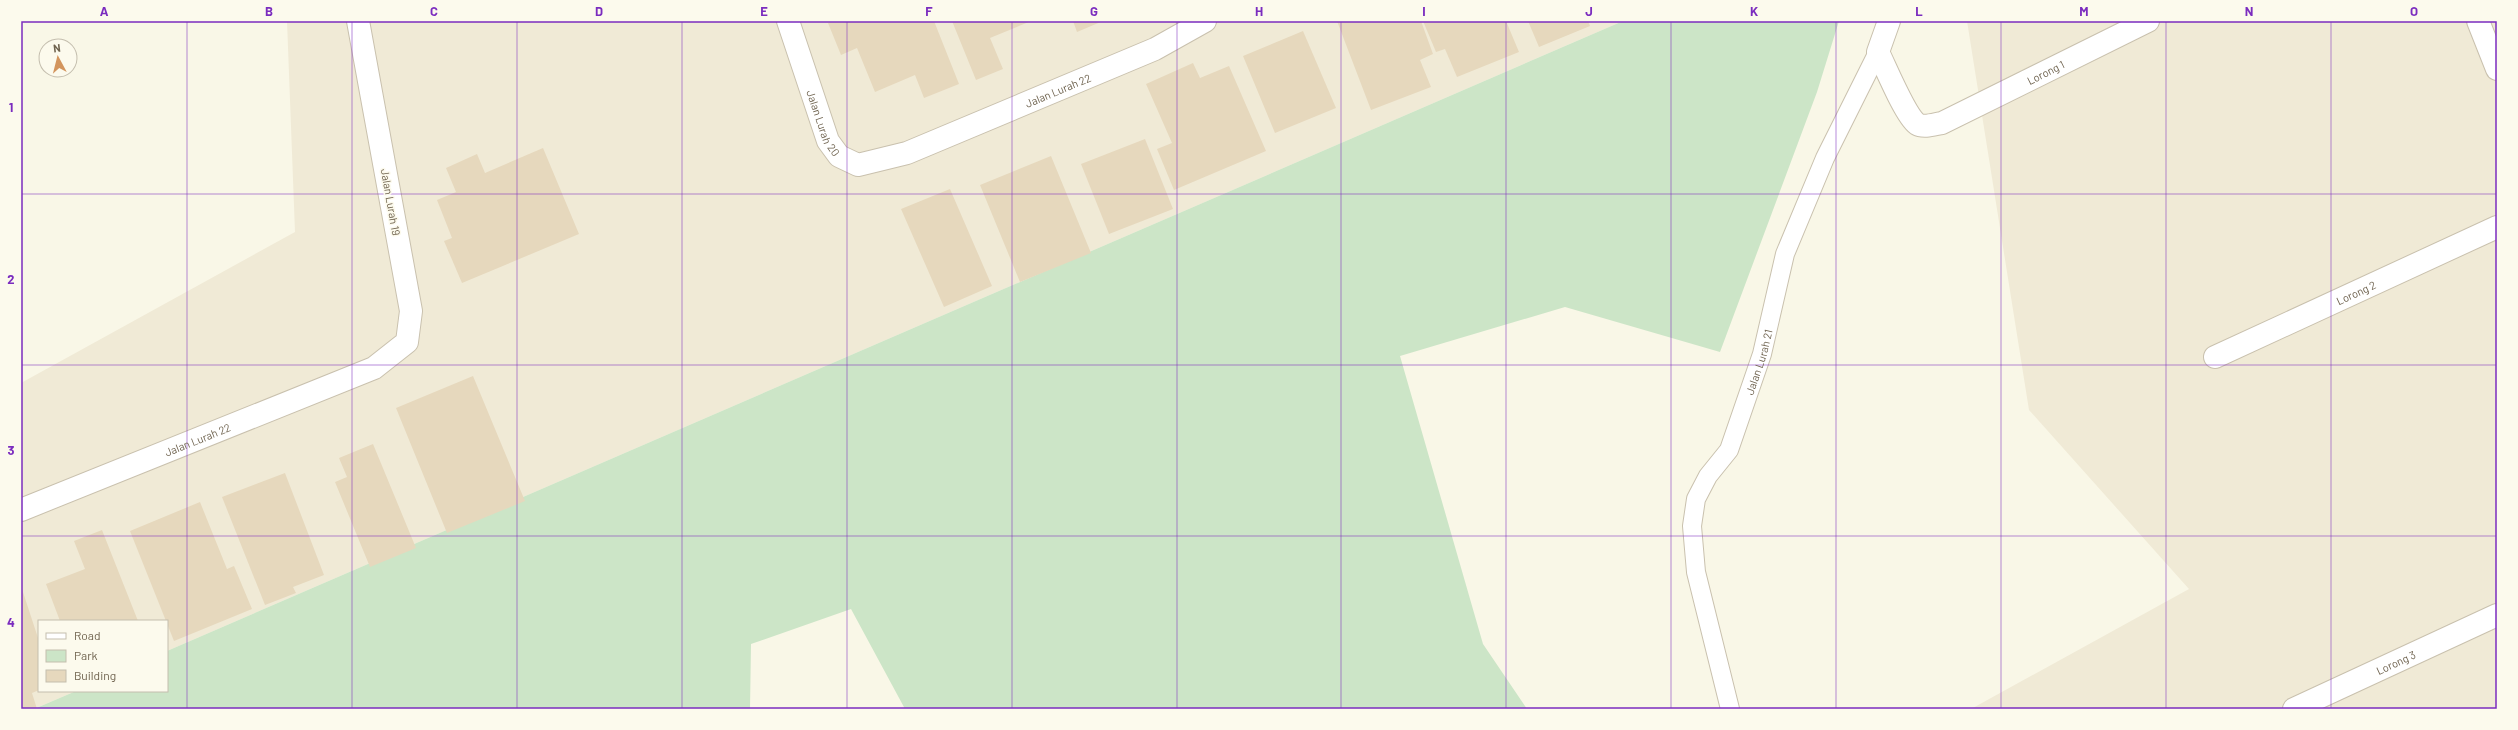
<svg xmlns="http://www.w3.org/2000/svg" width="2518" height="730" viewBox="0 0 2518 730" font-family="Barlow,sans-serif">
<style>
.residential{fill:#f0ead6}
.green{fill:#cce5c7}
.building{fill:#e6d8bd}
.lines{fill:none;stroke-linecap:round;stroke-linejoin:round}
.lane-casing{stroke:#c9c1ae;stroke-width:20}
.street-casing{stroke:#c9c1ae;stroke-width:24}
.lane{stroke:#fff;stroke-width:18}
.street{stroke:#fff;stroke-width:22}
.grid{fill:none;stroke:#7b2cbf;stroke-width:1;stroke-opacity:0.55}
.labels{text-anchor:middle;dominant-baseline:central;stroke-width:3;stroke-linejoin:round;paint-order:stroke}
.street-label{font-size:11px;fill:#6f634f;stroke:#fcfaed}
.neatline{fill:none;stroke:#7b2cbf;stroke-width:1.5}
.grid-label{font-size:13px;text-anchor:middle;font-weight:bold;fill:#7b2cbf}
</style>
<rect width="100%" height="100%" fill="#f9f7e7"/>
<path class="residential" d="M 287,21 L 1623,21 L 167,651 L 167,621 L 39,621 L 39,691 L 76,691 L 34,709 L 21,709 L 21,383 L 295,232 Z
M 1967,21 L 2497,21 L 2497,709 L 1971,709 L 2189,589 L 2029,410 Z"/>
<path class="green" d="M 1623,21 L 1839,21 L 1817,92 L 1720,352 L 1565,307 L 1400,356 L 1483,644 L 1527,709 L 905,709 L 851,609 L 751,644 L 750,709 L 34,709 L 76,691 L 167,691 L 167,651 Z"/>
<path class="building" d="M 833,21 L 934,21 L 959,84 L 924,98 L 915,75 L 875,92 L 857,48 L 841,55 L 828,23 Z
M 952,21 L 1031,21 L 990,38 L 1003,69 L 976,80 Z
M 1073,21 L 1103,21 L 1077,32 Z
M 1337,21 L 1421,21 L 1433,54 L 1420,60 L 1431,87 L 1371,110 Z
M 1423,21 L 1506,21 L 1519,52 L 1457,77 L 1445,49 L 1436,52 Z
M 1528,21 L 1588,21 L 1590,26 L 1539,47 Z
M 1303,31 L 1336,108 L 1275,133 L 1243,56 Z
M 1193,63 L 1200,78 L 1229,66 L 1266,151 L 1174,190 L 1157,149 L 1172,143 L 1146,84 Z
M 1145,139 L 1173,209 L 1109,234 L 1081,164 Z
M 543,148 L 579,234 L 462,283 L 444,241 L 452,238 L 437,200 L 456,192 L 446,168 L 477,154 L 485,173 Z
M 1051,156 L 1091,253 L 1020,282 L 980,185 Z
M 950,189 L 992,286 L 944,307 L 901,209 Z
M 473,376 L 525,501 L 447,533 L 396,408 Z
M 373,444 L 416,548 L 370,567 L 335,482 L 347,477 L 339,458 Z
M 285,473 L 324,575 L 293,587 L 296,593 L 265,605 L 222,497 Z
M 200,502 L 227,569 L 234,566 L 252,609 L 174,641 L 130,531 Z
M 102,530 L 138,621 L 60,621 L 46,584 L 85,569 L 74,541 Z
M 21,586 L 39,641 L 39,690 L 32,693 L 37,709 L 21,709 Z"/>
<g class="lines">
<g class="lane-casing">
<g id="lane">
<path id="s1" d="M 1730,709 L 1696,572 L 1692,526 L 1696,499 L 1708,476 L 1729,450 L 1762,354 L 1785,254 L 1825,158 L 1878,52"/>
</g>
</g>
<g class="street-casing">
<g id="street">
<path id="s2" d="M 788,21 L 828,141 L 839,156 L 858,165 L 907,153 L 1155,49 L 1205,21"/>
<path id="s3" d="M 1889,21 L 1878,52 C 1886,68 1905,115 1917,124 C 1924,128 1935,124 1942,123 L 2148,21"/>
<path d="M 2478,21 L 2497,69"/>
<path id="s4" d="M 2215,357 L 2497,227"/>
<path id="s5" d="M 21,510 L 374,368 L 407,342 L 411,311 L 358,21"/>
<path id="s6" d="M 2294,709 L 2497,615"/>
</g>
</g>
<use href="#lane" class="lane"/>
<use href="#street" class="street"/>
</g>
<path class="grid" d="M 187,21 L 187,709M 352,21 L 352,709M 517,21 L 517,709M 682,21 L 682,709M 847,21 L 847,709M 1012,21 L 1012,709M 1177,21 L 1177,709M 1341,21 L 1341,709M 1506,21 L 1506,709M 1671,21 L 1671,709M 1836,21 L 1836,709M 2001,21 L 2001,709M 2166,21 L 2166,709M 2331,21 L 2331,709M 21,194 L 2497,194M 21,365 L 2497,365M 21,536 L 2497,536"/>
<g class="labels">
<g class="street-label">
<text stroke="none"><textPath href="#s3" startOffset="256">Lorong 1</textPath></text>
<text stroke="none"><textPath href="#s2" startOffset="380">Jalan Lurah 22</textPath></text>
<text stroke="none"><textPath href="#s2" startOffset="108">Jalan Lurah 20</textPath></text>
<text transform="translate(391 202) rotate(80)">Jalan Lurah 19</text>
<text stroke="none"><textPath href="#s4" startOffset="155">Lorong 2</textPath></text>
<text stroke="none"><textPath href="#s1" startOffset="367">Jalan Lurah 21</textPath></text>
<text stroke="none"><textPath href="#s5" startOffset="190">Jalan Lurah 22</textPath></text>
<text stroke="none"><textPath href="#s6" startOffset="112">Lorong 3</textPath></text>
</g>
</g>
<rect width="2518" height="730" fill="none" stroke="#fcfaed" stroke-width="44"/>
<rect x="38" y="620" width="130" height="72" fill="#fcfaed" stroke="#c4beae"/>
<rect x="46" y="633" width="20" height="6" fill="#ffffff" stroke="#c4beae"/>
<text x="74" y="640" font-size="12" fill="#6f634f">Road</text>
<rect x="46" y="650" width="20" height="12" fill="#cce5c7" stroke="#c4beae"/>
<text x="74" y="660" font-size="12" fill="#6f634f">Park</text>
<rect x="46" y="670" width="20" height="12" fill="#e6d8bd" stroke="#c4beae"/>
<text x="74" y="680" font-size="12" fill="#6f634f">Building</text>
<g transform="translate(58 58) rotate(353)"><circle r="19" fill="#fcfaed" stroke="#c4beae"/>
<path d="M0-3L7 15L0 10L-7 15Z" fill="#d3955d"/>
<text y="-6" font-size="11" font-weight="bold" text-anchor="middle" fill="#6f634f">N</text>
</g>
<rect x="22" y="22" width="2474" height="686" class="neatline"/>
<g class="grid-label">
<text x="104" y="16">A</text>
<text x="269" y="16">B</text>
<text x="434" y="16">C</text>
<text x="599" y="16">D</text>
<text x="764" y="16">E</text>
<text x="929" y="16">F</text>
<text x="1094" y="16">G</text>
<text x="1259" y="16">H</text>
<text x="1424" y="16">I</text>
<text x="1589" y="16">J</text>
<text x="1754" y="16">K</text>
<text x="1919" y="16">L</text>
<text x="2084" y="16">M</text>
<text x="2249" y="16">N</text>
<text x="2414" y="16">O</text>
<text x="11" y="112">1</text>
<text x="11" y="284">2</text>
<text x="11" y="455">3</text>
<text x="11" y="627">4</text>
</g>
</svg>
